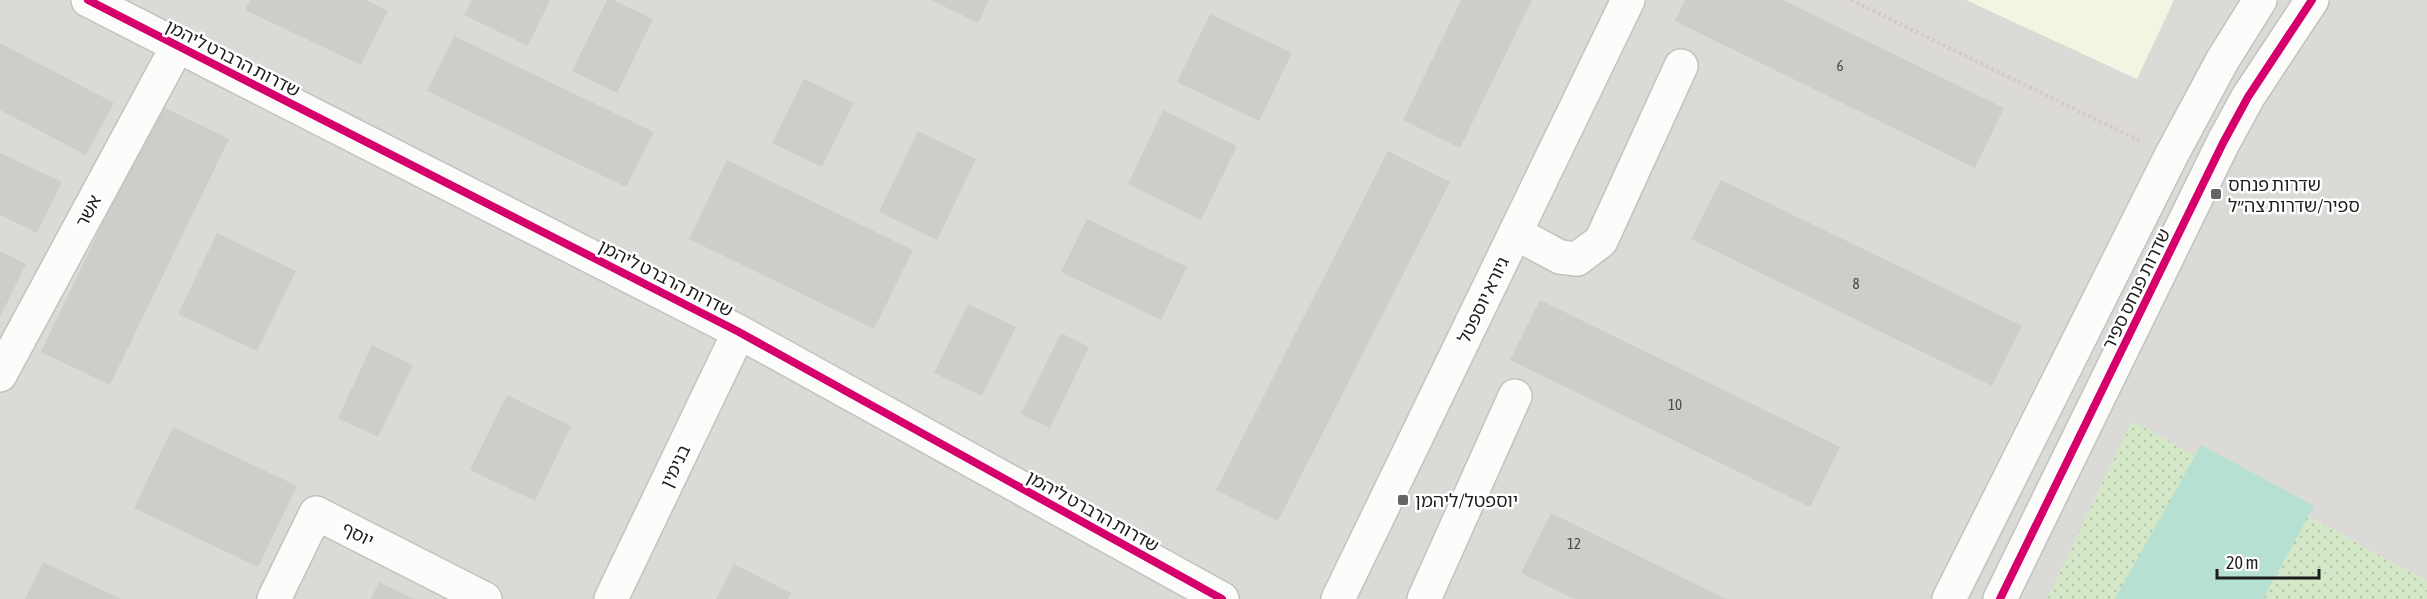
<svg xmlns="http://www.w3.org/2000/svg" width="2427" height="599" viewBox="0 0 2427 599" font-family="'Asap Condensed','Noto Sans Hebrew',sans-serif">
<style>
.residential{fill:#dbdad7}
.education{fill:#f3f4e2}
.grass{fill:url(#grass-dots)}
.pitch{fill:#b5e0d2}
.parking{fill:#dadad7}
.building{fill:#cecdc9}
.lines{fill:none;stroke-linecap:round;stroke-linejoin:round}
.minor-casing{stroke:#c3c2c0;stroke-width:36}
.path{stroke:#d5cac6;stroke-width:4;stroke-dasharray:3 3;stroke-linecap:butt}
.minor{stroke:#fcfcfb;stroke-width:33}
.cycleway-casing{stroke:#fff;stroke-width:11}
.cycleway{stroke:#d6006c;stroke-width:8}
.poi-dot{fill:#656563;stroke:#fff;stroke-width:2}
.labels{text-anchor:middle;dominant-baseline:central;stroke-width:5;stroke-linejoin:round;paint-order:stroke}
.number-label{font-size:15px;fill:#494948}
.street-label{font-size:18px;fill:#1d1d1d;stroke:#fff}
.poi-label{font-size:18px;fill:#1d1d1d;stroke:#fff;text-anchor:start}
</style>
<defs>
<pattern id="grass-dots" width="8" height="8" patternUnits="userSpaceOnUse" patternTransform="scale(1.5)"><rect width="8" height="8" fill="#d4e7c7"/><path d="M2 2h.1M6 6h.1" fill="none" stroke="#b6c6aa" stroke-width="1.8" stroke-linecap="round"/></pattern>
</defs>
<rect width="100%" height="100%" fill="#ecebe6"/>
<path class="residential" d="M 0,0 L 2427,0 L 2427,581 L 2132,422 L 2047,599 L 0,599 Z"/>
<path class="education" d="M 1966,0 L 2174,0 L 2137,79 Z"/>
<path class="grass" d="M 2132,421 L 2427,581 L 2427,599 L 2047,599 Z"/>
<path class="pitch" d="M 2201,445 L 2314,506 L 2263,599 L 2115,599 Z"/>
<path class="parking" d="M 2355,0 L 2427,0 L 2427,532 L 2142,387 L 2278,111 Z"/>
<path class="building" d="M 250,0 L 366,0 L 388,11 L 361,65 L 245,10 Z
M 472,0 L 550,0 L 528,46 L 464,15 Z
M 607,0 L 613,0 L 653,19 L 617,93 L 572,71 Z
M 931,0 L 989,0 L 978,23 Z
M 1461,0 L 1532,0 L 1460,148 L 1403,120 Z
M 1685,0 L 1783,0 L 2004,108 L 1975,168 L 1675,21 Z
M 1210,14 L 1292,53 L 1259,121 L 1177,82 Z
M 454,36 L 654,132 L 626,187 L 427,91 Z
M 0,43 L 114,103 L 86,155 L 0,110 Z
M 804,79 L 854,103 L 822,167 L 772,143 Z
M 159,105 L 229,139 L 110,385 L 41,352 Z
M 1163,110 L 1237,146 L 1201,220 L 1128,184 Z
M 918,131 L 976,159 L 937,240 L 879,212 Z
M 1388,151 L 1450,182 L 1278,521 L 1216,490 Z
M 0,153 L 62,182 L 37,233 L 0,215 Z
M 727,160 L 913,250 L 874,329 L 689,239 Z
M 1721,180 L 2022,326 L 1992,386 L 1691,239 Z
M 1087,219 L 1187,267 L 1161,320 L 1061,272 Z
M 217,233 L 296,271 L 257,351 L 178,314 Z
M 0,251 L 26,264 L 0,317 Z
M 1540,300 L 1840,447 L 1810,507 L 1510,360 Z
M 968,304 L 1016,327 L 982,396 L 934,373 Z
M 1061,333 L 1089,347 L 1050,428 L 1021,414 Z
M 372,345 L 413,365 L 378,437 L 338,418 Z
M 507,395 L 571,426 L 535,501 L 470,470 Z
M 173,427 L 297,486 L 258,567 L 134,508 Z
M 1551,513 L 1726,599 L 1574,599 L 1521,573 Z
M 43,562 L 121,599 L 25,599 Z
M 734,564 L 791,593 L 788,599 L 716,599 Z
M 379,582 L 414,599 L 371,599 Z"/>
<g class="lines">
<g class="minor-casing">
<path id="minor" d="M 88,0 L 739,332 L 1222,599
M 1515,233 L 1560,257 L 1577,259 L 1601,241 L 1681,66
M 0,375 L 177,47
M 274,599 L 316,513 L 485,599
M 611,599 L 739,332
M 1338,599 L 1628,0
M 1424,599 L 1515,396
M 1949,599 L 2171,156 L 2222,61 L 2260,0
M 2000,599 L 2223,143 L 2248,97 L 2312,0"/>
</g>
<path class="path" d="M 1851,0 L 2142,142"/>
<use href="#minor" class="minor"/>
<g class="cycleway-casing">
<path id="cycleway" d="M 88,0 L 739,332 L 1222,599
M 2000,599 L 2223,143 L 2248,97 L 2312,0"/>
</g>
<use href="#cycleway" class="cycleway"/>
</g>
<g class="poi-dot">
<rect x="2210" y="188" width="12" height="12" rx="3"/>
<rect x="1397" y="494" width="12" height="12" rx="3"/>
</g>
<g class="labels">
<g class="number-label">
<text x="1840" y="65">6</text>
<text x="1856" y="283">8</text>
<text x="1675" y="404">10</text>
<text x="1574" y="543">12</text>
</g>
<g class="street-label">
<text transform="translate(233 58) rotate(27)">שדרות הרברט ליהמן</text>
<text transform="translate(88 211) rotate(-62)">אשר</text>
<text transform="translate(666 278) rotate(27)">שדרות הרברט ליהמן</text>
<text transform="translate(2136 289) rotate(-64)">שדרות פנחס ספיר</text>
<text transform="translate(1483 300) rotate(-64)">גיורא יוספטל</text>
<text transform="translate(675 466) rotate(-64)">בנימין</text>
<text transform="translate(1093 511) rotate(29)">שדרות הרברט ליהמן</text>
<text transform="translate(358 534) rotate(27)">יוסף</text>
</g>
<g class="poi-label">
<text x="2228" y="184">שדרות פנחס<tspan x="2228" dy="21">ספיר/שדרות צה״ל</tspan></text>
<text x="1415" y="500">יוספטל/ליהמן</text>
</g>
</g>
<path d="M2217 569v9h102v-9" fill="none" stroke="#1d1d1d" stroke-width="3"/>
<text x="2226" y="569" font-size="18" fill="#1d1d1d" stroke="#ffffff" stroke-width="4.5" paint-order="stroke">20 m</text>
</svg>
